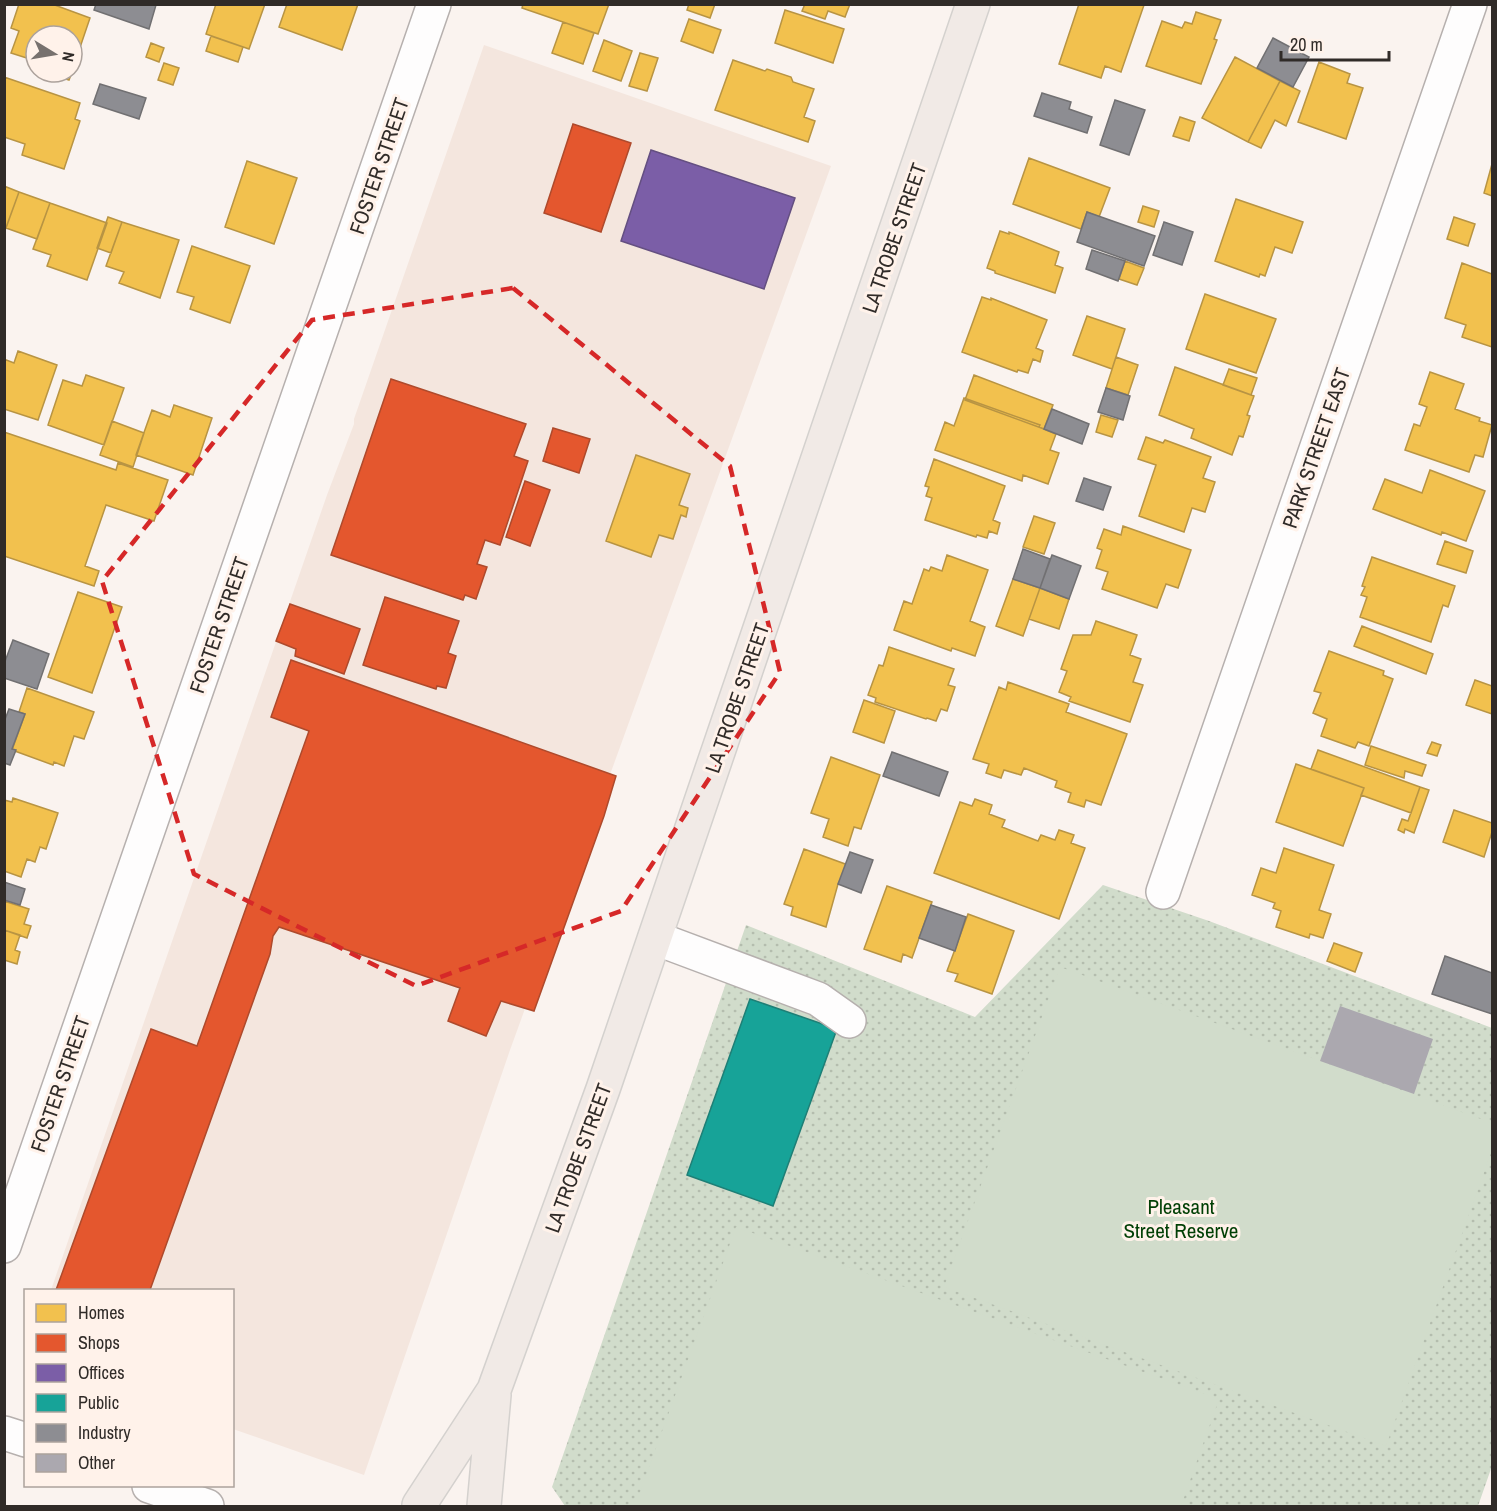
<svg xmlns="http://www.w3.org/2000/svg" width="1497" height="1511" viewBox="0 0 1497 1511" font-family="'Archivo Narrow',sans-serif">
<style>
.built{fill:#f4e6de}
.green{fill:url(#green-dots)}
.pitch{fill:#d1dccb}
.homes{fill:#f2c14e;stroke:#b89443;stroke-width:1.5}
.shops{fill:#e4572e;stroke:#ae4a2c;stroke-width:1.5}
.offices{fill:#7b5ea7;stroke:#644f81;stroke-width:1.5}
.public{fill:#17a398;stroke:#1e7f76;stroke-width:1.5}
.industry{fill:#8d8d92;stroke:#717072;stroke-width:1.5}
.building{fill:#aba8af}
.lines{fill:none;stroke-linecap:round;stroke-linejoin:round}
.minor-casing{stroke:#b6b0ae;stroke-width:36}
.major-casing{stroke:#d4d1ce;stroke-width:36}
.minor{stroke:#fefdfd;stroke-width:33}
.major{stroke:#f1eae6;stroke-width:33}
.marked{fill:none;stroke:#d62828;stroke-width:4.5;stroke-dasharray:12 8;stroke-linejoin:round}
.labels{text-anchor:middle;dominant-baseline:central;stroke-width:6;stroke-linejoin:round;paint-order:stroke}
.street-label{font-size:21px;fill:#302b28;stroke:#fff2ea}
.park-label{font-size:21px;fill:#003f04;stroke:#fff2ea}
</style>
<defs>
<pattern id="green-dots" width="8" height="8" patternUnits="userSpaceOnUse" patternTransform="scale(1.5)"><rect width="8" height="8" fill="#d1dccb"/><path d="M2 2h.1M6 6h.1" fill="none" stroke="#b4bdae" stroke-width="1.8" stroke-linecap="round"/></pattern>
</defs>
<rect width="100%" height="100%" fill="#faf3ef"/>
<path class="built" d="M 484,45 L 831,166 L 510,1050 L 364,1475 L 233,1429 L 232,1290 L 51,1290 L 327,495 L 354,424 L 354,419 Z"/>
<path class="green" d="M 1103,885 L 1209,921 L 1492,1028 L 1492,1466 L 1478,1506 L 565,1506 L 552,1487 L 746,925 L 975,1017 Z"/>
<path class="pitch" d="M 1060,967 L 1492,1123 L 1492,1150 L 1386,1446 L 944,1287 Z
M 736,1227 L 1219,1399 L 1181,1506 L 635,1506 Z"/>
<path class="homes" d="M 19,4 L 52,4 L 90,18 L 72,71 L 72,36 L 36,36 L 36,61 L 11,53 L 19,31 L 11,28 Z
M 216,4 L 265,4 L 249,49 L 206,34 Z
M 287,4 L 358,4 L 342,50 L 279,27 Z
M 523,4 L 609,4 L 598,34 L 522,8 Z
M 689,4 L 715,4 L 710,18 L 687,10 Z
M 805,4 L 850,4 L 845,17 L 828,11 L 825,19 L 802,11 Z
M 1079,4 L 1144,5 L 1121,72 L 1105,66 L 1101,78 L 1059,64 Z
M 785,10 L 844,29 L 833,63 L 775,43 Z
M 1196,12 L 1221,20 L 1214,39 L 1217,40 L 1201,84 L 1146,66 L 1162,21 L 1182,28 L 1185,22 L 1192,24 Z
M 689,19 L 721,30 L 713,53 L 681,41 Z
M 563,22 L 594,33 L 583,64 L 552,53 Z
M 211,36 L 243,47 L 238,62 L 206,51 Z
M 604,40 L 632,51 L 621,81 L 593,71 Z
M 151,43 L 164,48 L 159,62 L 146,57 Z
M 640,53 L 658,58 L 647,91 L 629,86 Z
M 1235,57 L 1280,81 L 1248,142 L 1202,118 Z
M 733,60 L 765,71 L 767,69 L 791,77 L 793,82 L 814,89 L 804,117 L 815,121 L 808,142 L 715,110 Z
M 1319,62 L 1350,74 L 1347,83 L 1363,88 L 1346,139 L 1298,122 Z
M 164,63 L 179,68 L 173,85 L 158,80 Z
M 44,72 L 72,72 L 69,80 Z
M 4,77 L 80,103 L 75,119 L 80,121 L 64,169 L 22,155 L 25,144 L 4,137 Z
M 1280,81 L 1300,91 L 1286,126 L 1275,120 L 1261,148 L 1248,142 Z
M 1180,117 L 1195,122 L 1189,141 L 1173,136 Z
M 1029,158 L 1110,188 L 1099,217 L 1087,212 L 1081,229 L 1013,204 Z
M 247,161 L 297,178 L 274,244 L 225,227 Z
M 1492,164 L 1492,196 L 1484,193 Z
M 4,186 L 19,192 L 4,233 Z
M 19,192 L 50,203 L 37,239 L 6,228 Z
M 1236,199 L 1303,222 L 1292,253 L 1275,247 L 1265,276 L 1260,274 L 1259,277 L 1215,261 Z
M 50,203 L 107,223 L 87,280 L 47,266 L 51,255 L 33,249 Z
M 1143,206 L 1159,211 L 1154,227 L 1138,222 Z
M 108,217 L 122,222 L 111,253 L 97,248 Z
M 1454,217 L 1475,224 L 1468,246 L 1447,239 Z
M 122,222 L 179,240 L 160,298 L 119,283 L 124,272 L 106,266 Z
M 1000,231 L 1009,234 L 1009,232 L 1059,252 L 1055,265 L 1063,268 L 1055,293 L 995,273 L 995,271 L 987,268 Z
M 192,246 L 250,266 L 230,323 L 190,309 L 194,297 L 177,292 Z
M 1125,261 L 1144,268 L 1137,285 L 1119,279 Z
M 1462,263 L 1492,274 L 1492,347 L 1462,337 L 1466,325 L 1445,318 Z
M 1205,294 L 1276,319 L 1256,373 L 1186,349 Z
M 982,297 L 991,300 L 991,298 L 1047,320 L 1036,348 L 1043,351 L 1040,362 L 1033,359 L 1028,373 L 1018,370 L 1017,372 L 962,352 Z
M 1087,316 L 1125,329 L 1112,369 L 1073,355 Z
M 18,351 L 57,365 L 38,420 L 4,409 L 4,359 L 14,363 Z
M 1116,357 L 1138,365 L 1128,395 L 1106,388 Z
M 1175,367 L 1254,396 L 1247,415 L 1250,416 L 1243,437 L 1239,436 L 1232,455 L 1191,438 L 1194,429 L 1159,415 Z
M 1229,369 L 1257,378 L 1251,395 L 1223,385 Z
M 1430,372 L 1464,384 L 1455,409 L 1480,418 L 1479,421 L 1492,425 L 1483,457 L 1475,455 L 1469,472 L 1405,450 L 1414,424 L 1420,426 L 1427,407 L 1419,404 Z
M 86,375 L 124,388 L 104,445 L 48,425 L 63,380 L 82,386 Z
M 974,375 L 1053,405 L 1044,429 L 965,400 Z
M 964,398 L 1040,425 L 1039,427 L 1056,434 L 1050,450 L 1059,453 L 1048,484 L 1023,475 L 1022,481 L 935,450 L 945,422 L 954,426 Z
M 174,405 L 212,418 L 193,475 L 136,455 L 152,410 L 170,417 Z
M 1101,415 L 1118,420 L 1112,437 L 1096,432 Z
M 112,421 L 144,433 L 133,467 L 100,455 Z
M 4,432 L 116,470 L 118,463 L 168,480 L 154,521 L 106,505 L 85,566 L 99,571 L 94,586 L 4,556 Z
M 1146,437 L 1163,443 L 1165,440 L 1211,457 L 1203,478 L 1215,482 L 1205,512 L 1192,508 L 1184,532 L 1139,516 L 1156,465 L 1138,459 Z
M 636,455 L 690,474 L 679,505 L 688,508 L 686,517 L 681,515 L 673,539 L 659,535 L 651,557 L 606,541 Z
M 934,459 L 1005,486 L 993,520 L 1000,523 L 997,534 L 989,531 L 987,538 L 977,535 L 976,537 L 925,520 L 932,498 L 926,496 L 929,487 L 925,486 Z
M 1430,470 L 1485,491 L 1466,541 L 1442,532 L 1441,535 L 1373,509 L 1385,479 L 1422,493 Z
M 1034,516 L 1055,523 L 1044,554 L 1023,547 Z
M 1123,526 L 1191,550 L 1178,588 L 1166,584 L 1157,608 L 1102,589 L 1108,572 L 1096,568 L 1102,550 L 1097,548 L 1104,529 L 1121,535 Z
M 1445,541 L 1473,551 L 1466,573 L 1437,564 Z
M 947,555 L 988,570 L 970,621 L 985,627 L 975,656 L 952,648 L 951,651 L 894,630 L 904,601 L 912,604 L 924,569 L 929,571 L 931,567 L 942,571 Z
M 1372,557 L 1455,586 L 1448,607 L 1443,605 L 1431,642 L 1360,617 L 1367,597 L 1361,595 L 1365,587 L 1362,586 Z
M 1013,579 L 1040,588 L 1023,636 L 996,626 Z
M 1040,588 L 1069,599 L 1059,629 L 1029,619 Z
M 78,592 L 122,607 L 92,693 L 48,677 Z
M 1096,621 L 1137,635 L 1130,655 L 1141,659 L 1133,682 L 1143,685 L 1130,722 L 1069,701 L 1071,697 L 1059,692 L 1067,671 L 1061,669 L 1073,635 L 1091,635 Z
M 1362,626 L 1433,654 L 1426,674 L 1354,646 Z
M 889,647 L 954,669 L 948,685 L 955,687 L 947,711 L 941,709 L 936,721 L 927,718 L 926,719 L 875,702 L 876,698 L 868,695 L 879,665 L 883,666 Z
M 1329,651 L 1384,671 L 1383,675 L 1393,679 L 1369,746 L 1358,742 L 1355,748 L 1321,736 L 1327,719 L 1313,713 L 1321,693 L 1314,691 Z
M 1475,680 L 1492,686 L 1492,714 L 1466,705 Z
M 1008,682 L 1069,704 L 1066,712 L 1127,734 L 1101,805 L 1086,800 L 1084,807 L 1068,802 L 1071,793 L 1055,787 L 1057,781 L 1024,768 L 1021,775 L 1004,770 L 1001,778 L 986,773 L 989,764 L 973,759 L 999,687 L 1006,690 Z
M 27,688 L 94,712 L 84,739 L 74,736 L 64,766 L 54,762 L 53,765 L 12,750 L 25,714 L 19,712 Z
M 864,700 L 895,711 L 884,743 L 853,732 Z
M 1432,742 L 1441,745 L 1437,756 L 1427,753 Z
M 1371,746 L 1426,765 L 1422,776 L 1405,771 L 1404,778 L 1365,765 Z
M 1318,750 L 1420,787 L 1411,813 L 1361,795 L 1364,788 L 1311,769 Z
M 831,757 L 880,775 L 861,829 L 854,827 L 848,846 L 823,837 L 829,819 L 811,813 Z
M 1296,764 L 1364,788 L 1343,846 L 1276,822 Z
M 1420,787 L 1429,790 L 1414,833 L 1405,829 L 1404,833 L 1398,830 L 1402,819 L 1408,821 Z
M 13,798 L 58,813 L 46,849 L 40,847 L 35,862 L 27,859 L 21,877 L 4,871 L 4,800 L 12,802 Z
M 975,799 L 992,805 L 989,814 L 1005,820 L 1002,827 L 1038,841 L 1041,835 L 1055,840 L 1059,830 L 1074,835 L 1071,843 L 1085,848 L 1059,919 L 934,873 L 960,802 L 972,806 Z
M 1454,810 L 1492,823 L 1492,832 L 1484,857 L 1443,842 Z
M 1284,848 L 1334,865 L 1319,910 L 1331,914 L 1323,938 L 1310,934 L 1309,938 L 1276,927 L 1281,911 L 1273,908 L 1275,903 L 1252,895 L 1261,868 L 1276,873 Z
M 804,849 L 848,865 L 838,884 L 826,927 L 791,915 L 793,907 L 784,904 Z
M 887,886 L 932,902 L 912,958 L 903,954 L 901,962 L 864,949 Z
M 4,901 L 29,909 L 24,924 L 31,926 L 27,938 L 4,930 Z
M 968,914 L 1014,931 L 992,994 L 955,981 L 958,974 L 947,971 Z
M 4,930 L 20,935 L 15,950 L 20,952 L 17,964 L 4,960 Z
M 1334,943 L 1362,953 L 1355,972 L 1327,961 Z"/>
<path class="shops" d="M 573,124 L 631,143 L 601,232 L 544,213 Z
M 391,379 L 526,424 L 514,456 L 528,461 L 500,545 L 485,540 L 477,564 L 487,567 L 476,599 L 465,595 L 463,600 L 331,555 Z
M 553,428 L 590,439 L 579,473 L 543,461 Z
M 525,481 L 550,490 L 530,546 L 506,537 Z
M 385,597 L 459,621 L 448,653 L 456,656 L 446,688 L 437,686 L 436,689 L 363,665 Z
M 290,604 L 360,629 L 344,674 L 295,656 L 296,649 L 276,641 Z
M 291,660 L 616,776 L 604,816 L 534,1011 L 501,1001 L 486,1036 L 448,1021 L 460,988 L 279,927 L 273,936 L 270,954 L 150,1290 L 56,1290 L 151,1029 L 197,1046 L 309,731 L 271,717 Z"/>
<path class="offices" d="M 651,150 L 795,198 L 764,289 L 621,241 Z"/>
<path class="public" d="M 750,999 L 837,1029 L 773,1206 L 687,1175 Z"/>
<path class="industry" d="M 96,4 L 154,4 L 156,5 L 149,29 L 94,10 Z
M 1273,38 L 1309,57 L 1293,87 L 1257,68 Z
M 100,84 L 146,98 L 139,119 L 93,104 Z
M 1042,93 L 1071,102 L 1069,109 L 1092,117 L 1087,133 L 1034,116 Z
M 1115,100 L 1145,110 L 1129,155 L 1100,145 Z
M 1087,212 L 1155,236 L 1144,266 L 1077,242 Z
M 1164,222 L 1193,232 L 1182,265 L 1153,255 Z
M 1092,250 L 1125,261 L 1118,281 L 1086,269 Z
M 1106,388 L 1130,396 L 1123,420 L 1098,412 Z
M 1052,409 L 1089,424 L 1082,444 L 1044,429 Z
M 1084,478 L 1111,487 L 1103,510 L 1076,501 Z
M 1023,549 L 1050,559 L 1040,588 L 1013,579 Z
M 1052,555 L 1081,566 L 1069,599 L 1040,588 Z
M 13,640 L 49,654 L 37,689 L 4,678 L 4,664 Z
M 9,709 L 25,714 L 12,749 L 16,750 L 10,765 L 4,763 L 4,722 Z
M 892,752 L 948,772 L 939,796 L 883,776 Z
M 850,852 L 873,860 L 861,893 L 838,884 Z
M 4,882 L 25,889 L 20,905 L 4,900 Z
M 931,905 L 966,917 L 955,951 L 919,938 Z
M 1445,956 L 1492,973 L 1492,1014 L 1432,994 Z"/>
<path class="building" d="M 1340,1006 L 1433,1039 L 1414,1094 L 1320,1061 Z"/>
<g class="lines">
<g class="minor-casing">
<path id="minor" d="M 1163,892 L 1470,4
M 655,938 L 818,999 L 849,1021
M 4,1246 L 434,4
M 4,1433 L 26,1440
M 149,1486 L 207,1506"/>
</g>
<g class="major-casing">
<path id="major" d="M 419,1505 L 494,1390 L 603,1089 L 973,4
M 484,1506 L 494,1395"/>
</g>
<use href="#minor" class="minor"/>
<use href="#major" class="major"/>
</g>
<path class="marked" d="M 513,288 L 730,466 L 780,672 L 621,911 L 416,986 L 194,874 L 102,581 L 312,320 Z"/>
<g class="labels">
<g class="street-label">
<text transform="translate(379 166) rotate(-71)">FOSTER STREET</text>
<text transform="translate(894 238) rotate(-71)">LA TROBE STREET</text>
<text transform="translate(1316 448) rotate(-71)">PARK STREET EAST</text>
<text transform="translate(219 625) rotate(-71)">FOSTER STREET</text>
<text transform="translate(737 698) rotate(-71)">LA TROBE STREET</text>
<text transform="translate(60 1084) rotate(-71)">FOSTER STREET</text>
<text transform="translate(578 1158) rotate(-70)">LA TROBE STREET</text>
</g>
<g class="park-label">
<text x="1181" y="1206">Pleasant<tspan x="1181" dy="24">Street Reserve</tspan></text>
</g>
</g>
<rect width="1497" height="1511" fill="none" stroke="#302b28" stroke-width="12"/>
<rect x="24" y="1289" width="210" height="198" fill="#fff2ea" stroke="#aca29c" stroke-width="1.5"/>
<rect x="36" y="1304" width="30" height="18" fill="#f2c14e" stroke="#aca29c" stroke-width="1.5"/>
<text x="78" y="1319" font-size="18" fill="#302b28">Homes</text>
<rect x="36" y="1334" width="30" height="18" fill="#e4572e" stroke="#aca29c" stroke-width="1.5"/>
<text x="78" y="1349" font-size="18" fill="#302b28">Shops</text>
<rect x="36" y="1364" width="30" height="18" fill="#7b5ea7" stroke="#aca29c" stroke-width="1.5"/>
<text x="78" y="1379" font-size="18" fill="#302b28">Offices</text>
<rect x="36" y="1394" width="30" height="18" fill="#17a398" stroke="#aca29c" stroke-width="1.5"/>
<text x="78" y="1409" font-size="18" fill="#302b28">Public</text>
<rect x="36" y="1424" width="30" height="18" fill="#8d8d92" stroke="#aca29c" stroke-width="1.5"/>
<text x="78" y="1439" font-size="18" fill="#302b28">Industry</text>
<rect x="36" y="1454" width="30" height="18" fill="#aba8af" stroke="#aca29c" stroke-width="1.5"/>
<text x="78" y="1469" font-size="18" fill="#302b28">Other</text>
<g transform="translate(54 54) rotate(101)"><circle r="28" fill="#fff2ea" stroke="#aca29c" stroke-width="1.5"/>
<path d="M0-4.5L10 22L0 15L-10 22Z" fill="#77716e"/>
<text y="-9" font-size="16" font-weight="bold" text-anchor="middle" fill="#302b28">N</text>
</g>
<path d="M1281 51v9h108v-9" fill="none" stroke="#302b28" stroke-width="3"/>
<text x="1290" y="51" font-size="18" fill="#302b28" stroke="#fff2ea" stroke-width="4.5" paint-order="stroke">20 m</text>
</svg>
